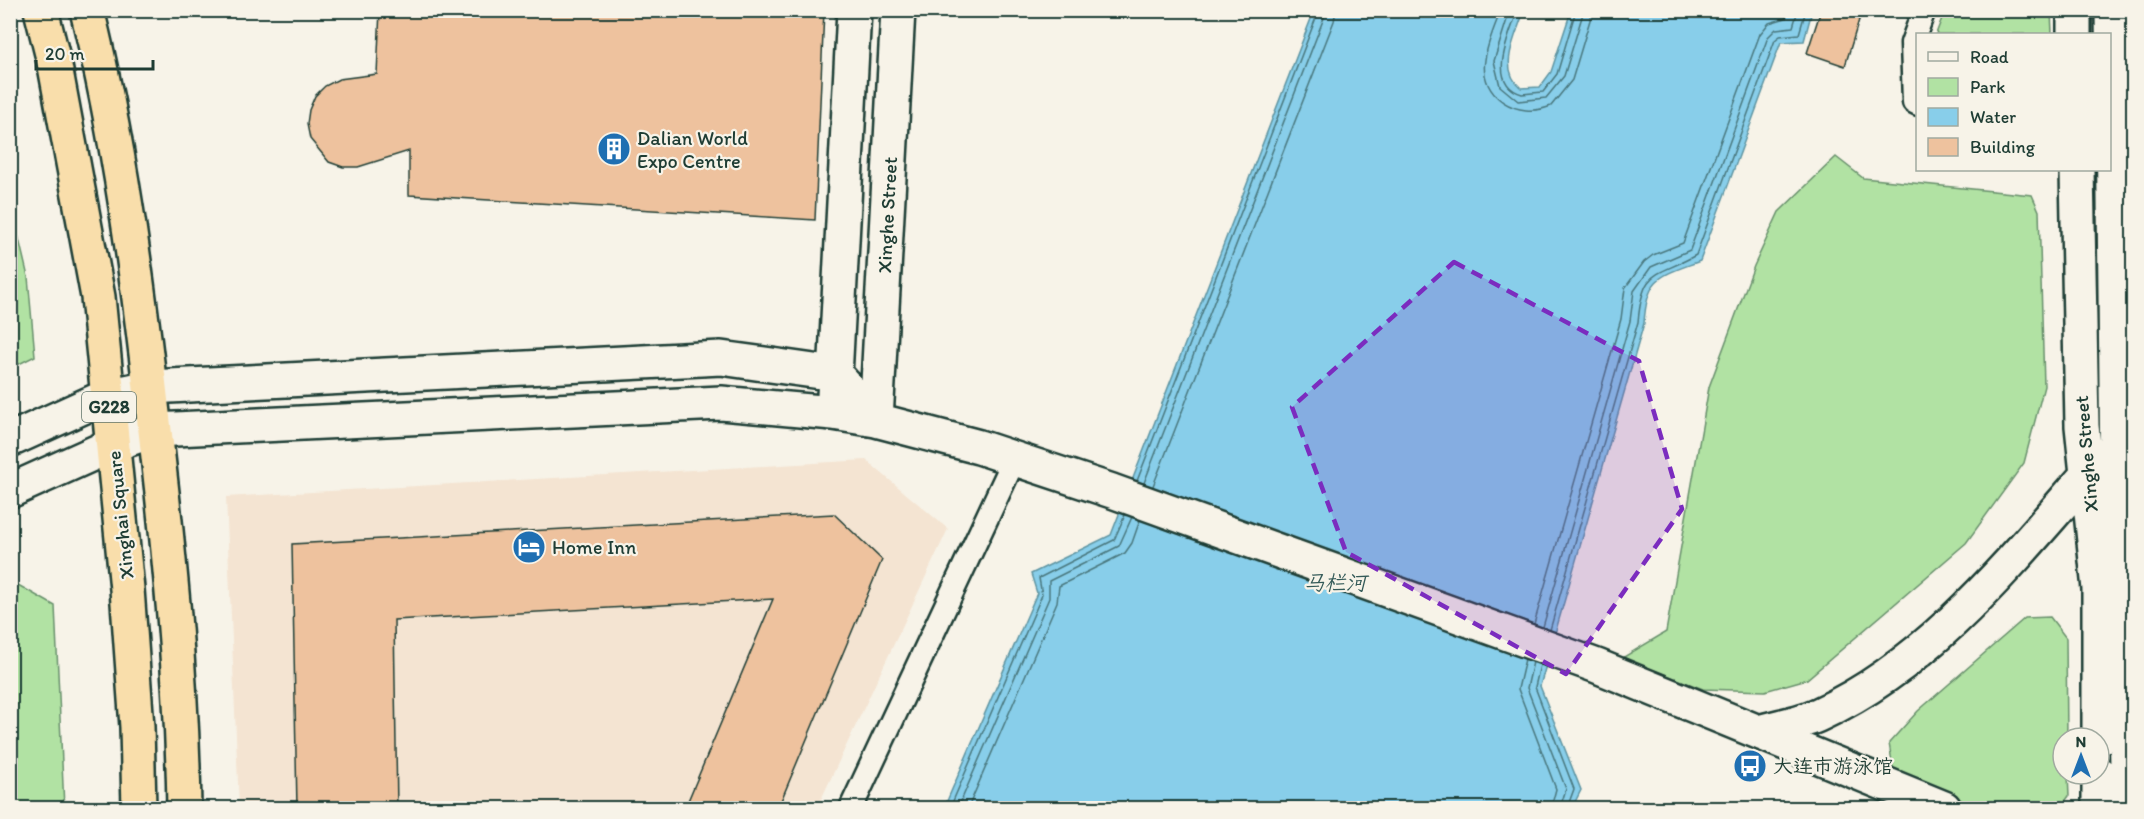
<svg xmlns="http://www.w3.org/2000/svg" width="2144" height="819" viewBox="0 0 2144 819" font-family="Itim,'LXGW WenKai TC',sans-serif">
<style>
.built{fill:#f4e4d2}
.green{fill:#b1e2a3;stroke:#68906c;stroke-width:1.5}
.water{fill:#88ceea;stroke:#5e94a1;stroke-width:1.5}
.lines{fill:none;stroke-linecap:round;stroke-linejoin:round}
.shore{stroke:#49777d;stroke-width:1.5}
.building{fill:#eec29e;stroke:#1f3d34;stroke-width:1.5}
.service-casing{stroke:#1f3d34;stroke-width:27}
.tertiary-casing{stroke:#1f3d34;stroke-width:38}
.trunk-casing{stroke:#1f3d34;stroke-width:38}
.service{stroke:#f7f3e8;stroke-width:22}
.tertiary{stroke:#f7f3e8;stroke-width:33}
.trunk{stroke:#f9deab;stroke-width:33}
.marked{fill:#7b2cbf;fill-opacity:0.2;stroke:#7b2cbf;stroke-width:4.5;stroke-dasharray:12 8;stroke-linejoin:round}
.labels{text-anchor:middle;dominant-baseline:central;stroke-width:4.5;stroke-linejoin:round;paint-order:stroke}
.shield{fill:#f7f3e8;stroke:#60746a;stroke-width:1.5}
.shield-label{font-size:18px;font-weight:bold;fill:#1f3d34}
.poi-label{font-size:20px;fill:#1f3d34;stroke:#f7f3e8;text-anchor:start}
.street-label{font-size:20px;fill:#1f3d34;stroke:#f7f3e8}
.water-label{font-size:21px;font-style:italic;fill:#345a58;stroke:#f7f3e8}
</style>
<rect width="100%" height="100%" fill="#f7f3e8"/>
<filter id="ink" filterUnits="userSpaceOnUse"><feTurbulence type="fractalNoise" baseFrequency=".0167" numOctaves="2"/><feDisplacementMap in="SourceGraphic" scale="12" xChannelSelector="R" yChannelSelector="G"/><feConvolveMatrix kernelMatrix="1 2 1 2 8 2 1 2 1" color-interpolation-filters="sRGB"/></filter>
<g filter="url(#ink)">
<path class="built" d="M 866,460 L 948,529 L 817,808 L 239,808 L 226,497 Z"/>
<path class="green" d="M 1945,10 L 2051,11 L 2052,34 L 1936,34 Z
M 1836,157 L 1863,178 L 2032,195 L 2039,211 L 2044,386 L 2024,463 L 1966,543 L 1807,679 L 1765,691 L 1703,689 L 1622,658 L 1666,632 L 1709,387 L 1754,266 L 1779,212 Z
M 10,201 L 28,277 L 35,356 L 11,368 Z
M 11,581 L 55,606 L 64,808 L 11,808 Z
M 2050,617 L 2066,638 L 2067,738 L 2063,738 L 2063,774 L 2068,774 L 2069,796 L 2060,808 L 1981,808 L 1915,782 L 1893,768 L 1889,743 L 1918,711 L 2025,618 Z"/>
<path class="water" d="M 1314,11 L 1524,11 C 1516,36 1497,68 1521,88 L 1540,87 L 1551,72 L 1571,11 L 1812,11 L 1804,41 L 1781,42 L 1700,261 C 1660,276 1647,276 1644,323 L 1540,686 L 1581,790 L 1572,808 L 944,808 L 1037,593 L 1031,574 L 1111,535 Z"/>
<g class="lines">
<path class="shore" d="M 1501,10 C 1495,26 1487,43 1485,60 C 1479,97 1518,120 1551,106 L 1572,80 L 1593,10
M 1510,10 L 1494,61 L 1500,86 L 1518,101 L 1546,98 L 1564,76 L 1584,10
M 1518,10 C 1510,34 1485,83 1522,94 L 1543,92 L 1557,74 L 1576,10
M 1137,481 L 1319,10
M 1144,483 L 1327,10
M 1153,486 L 1334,21 L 1336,10
M 1534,624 L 1621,319 L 1625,288 L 1644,262 L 1653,255 L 1683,243 L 1760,34 L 1769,23 L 1786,18 L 1789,10
M 1543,627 L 1630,321 L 1634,291 L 1651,267 L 1690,250 L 1768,37 L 1776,29 L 1793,27 L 1798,10
M 1550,630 L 1638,322 C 1643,267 1655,278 1696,255 L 1775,40 L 1780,36 L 1799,34 L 1806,10
M 1525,659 L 1518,689 L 1556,789 L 1551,808
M 1533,662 L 1527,688 L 1566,789 L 1560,808
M 1540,665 L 1535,687 L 1574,789 L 1567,808
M 950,808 L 1042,595 L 1039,578 L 1114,540 L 1125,515
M 958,808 L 1049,598 L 1049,581 L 1119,546 L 1132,517
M 968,808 L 1057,602 L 1059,586 L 1125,553 L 1132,543 L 1140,520"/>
</g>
<path class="building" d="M 380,10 L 824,10 L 815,220 L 409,195 L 409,151 L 358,167 L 343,167 L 329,162 L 310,139 L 307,124 L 309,110 L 315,96 L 325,86 L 339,79 L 377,74 Z
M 1821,10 L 1862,10 L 1845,66 L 1807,53 Z
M 834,514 L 882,560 L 778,808 L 685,808 L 773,599 L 394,620 L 397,808 L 297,808 L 292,544 Z"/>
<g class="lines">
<g class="service-casing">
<path id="service" d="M 1918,104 L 1914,102 L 1912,43 L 1924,10
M 851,808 L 1014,460"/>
</g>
<g class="tertiary-casing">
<path id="tertiary" d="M 2074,10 L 2074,34
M 2112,10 L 2117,476 L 2123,588 L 2128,808
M 2077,170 L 2082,426 L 2099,589 L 2099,738
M 834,396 L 854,10
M 876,420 L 898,10
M 10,440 L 107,396 L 150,387 L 721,358 L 835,374 L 876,420
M 10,491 L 112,445 L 155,430 L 721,403 L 833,413 L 876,420 L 979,447 L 1112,491 L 1597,666 L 1944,808
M 1759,732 C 1779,726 1802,723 1820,714 C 1929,664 2009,564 2087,475 L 2100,476
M 2099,774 L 2099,808"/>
</g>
<g class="trunk-casing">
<path id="trunk" d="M 41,10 L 55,66 L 98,297 L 127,589 L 137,727 L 139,808
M 87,10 C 119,139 137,273 152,405 C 168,540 182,673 184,808"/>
</g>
<use href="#service" class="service"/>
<use href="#tertiary" class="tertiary"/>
<use href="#trunk" class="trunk"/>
</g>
</g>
<path class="marked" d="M 1454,262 L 1639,361 L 1682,509 L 1566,674 L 1346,552 L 1292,407 Z"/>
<defs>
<g id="building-disc" transform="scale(1.725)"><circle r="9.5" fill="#1f6fb2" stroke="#f7f3e8"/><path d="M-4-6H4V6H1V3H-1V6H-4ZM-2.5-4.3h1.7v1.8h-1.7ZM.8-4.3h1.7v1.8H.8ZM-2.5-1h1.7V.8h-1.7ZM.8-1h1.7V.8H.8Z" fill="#fff"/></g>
<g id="hotel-disc" transform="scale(1.725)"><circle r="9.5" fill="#1f6fb2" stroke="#f7f3e8"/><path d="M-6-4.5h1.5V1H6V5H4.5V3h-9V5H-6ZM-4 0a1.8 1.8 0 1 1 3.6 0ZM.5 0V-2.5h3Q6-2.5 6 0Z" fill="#fff"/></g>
<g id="bus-disc" transform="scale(1.725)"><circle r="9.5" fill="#1f6fb2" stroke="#f7f3e8"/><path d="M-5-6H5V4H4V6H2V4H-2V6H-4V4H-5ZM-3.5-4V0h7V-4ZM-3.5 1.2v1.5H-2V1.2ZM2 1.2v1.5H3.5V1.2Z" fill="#fff"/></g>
</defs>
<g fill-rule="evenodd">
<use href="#building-disc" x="614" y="149"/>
<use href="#hotel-disc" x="529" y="547"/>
<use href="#bus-disc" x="1750" y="766"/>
</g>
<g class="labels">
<rect class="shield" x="82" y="392" width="54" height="30" rx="4.5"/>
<g class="shield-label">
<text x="109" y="407">G228</text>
</g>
<g class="poi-label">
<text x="637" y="138">Dalian World<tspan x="637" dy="23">Expo Centre</tspan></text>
<text x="552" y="547">Home Inn</text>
<text x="1773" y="766">大连市游泳馆</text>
</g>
<g class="street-label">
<text transform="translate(887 215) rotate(-87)">Xinghe Street</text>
<text transform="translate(2086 454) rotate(-95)">Xinghe Street</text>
<text transform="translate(120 515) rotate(-96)">Xinghai Square</text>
</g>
<g class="water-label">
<text x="1335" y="582">马栏河</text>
</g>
</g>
<rect width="2144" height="819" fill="none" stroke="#f7f3e8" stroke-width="36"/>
<rect x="18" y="18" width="2108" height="783" fill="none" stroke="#1f3d34" stroke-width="2" filter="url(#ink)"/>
<rect x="1916" y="33" width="195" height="138" fill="#f7f3e8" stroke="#a1aaa0" stroke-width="1.5"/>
<rect x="1928" y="52" width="30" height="9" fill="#f7f3e8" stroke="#a1aaa0" stroke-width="1.5"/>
<text x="1970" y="63" font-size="18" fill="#1f3d34">Road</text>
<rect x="1928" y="78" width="30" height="18" fill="#b1e2a3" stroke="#a1aaa0" stroke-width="1.5"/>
<text x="1970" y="93" font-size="18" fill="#1f3d34">Park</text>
<rect x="1928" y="108" width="30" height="18" fill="#88ceea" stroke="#a1aaa0" stroke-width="1.5"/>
<text x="1970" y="123" font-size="18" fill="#1f3d34">Water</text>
<rect x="1928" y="138" width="30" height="18" fill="#eec29e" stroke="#a1aaa0" stroke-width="1.5"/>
<text x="1970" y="153" font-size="18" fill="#1f3d34">Building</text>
<g transform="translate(2081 756)"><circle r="28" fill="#f7f3e8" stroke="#a1aaa0" stroke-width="1.5"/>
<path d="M0-4.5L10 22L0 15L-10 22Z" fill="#1f6fb2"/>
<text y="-9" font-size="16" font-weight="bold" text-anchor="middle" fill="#1f3d34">N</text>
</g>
<path d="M36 60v9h117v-9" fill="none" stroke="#1f3d34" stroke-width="3"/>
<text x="45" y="60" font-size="18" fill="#1f3d34" stroke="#f7f3e8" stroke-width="4.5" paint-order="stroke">20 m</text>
</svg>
